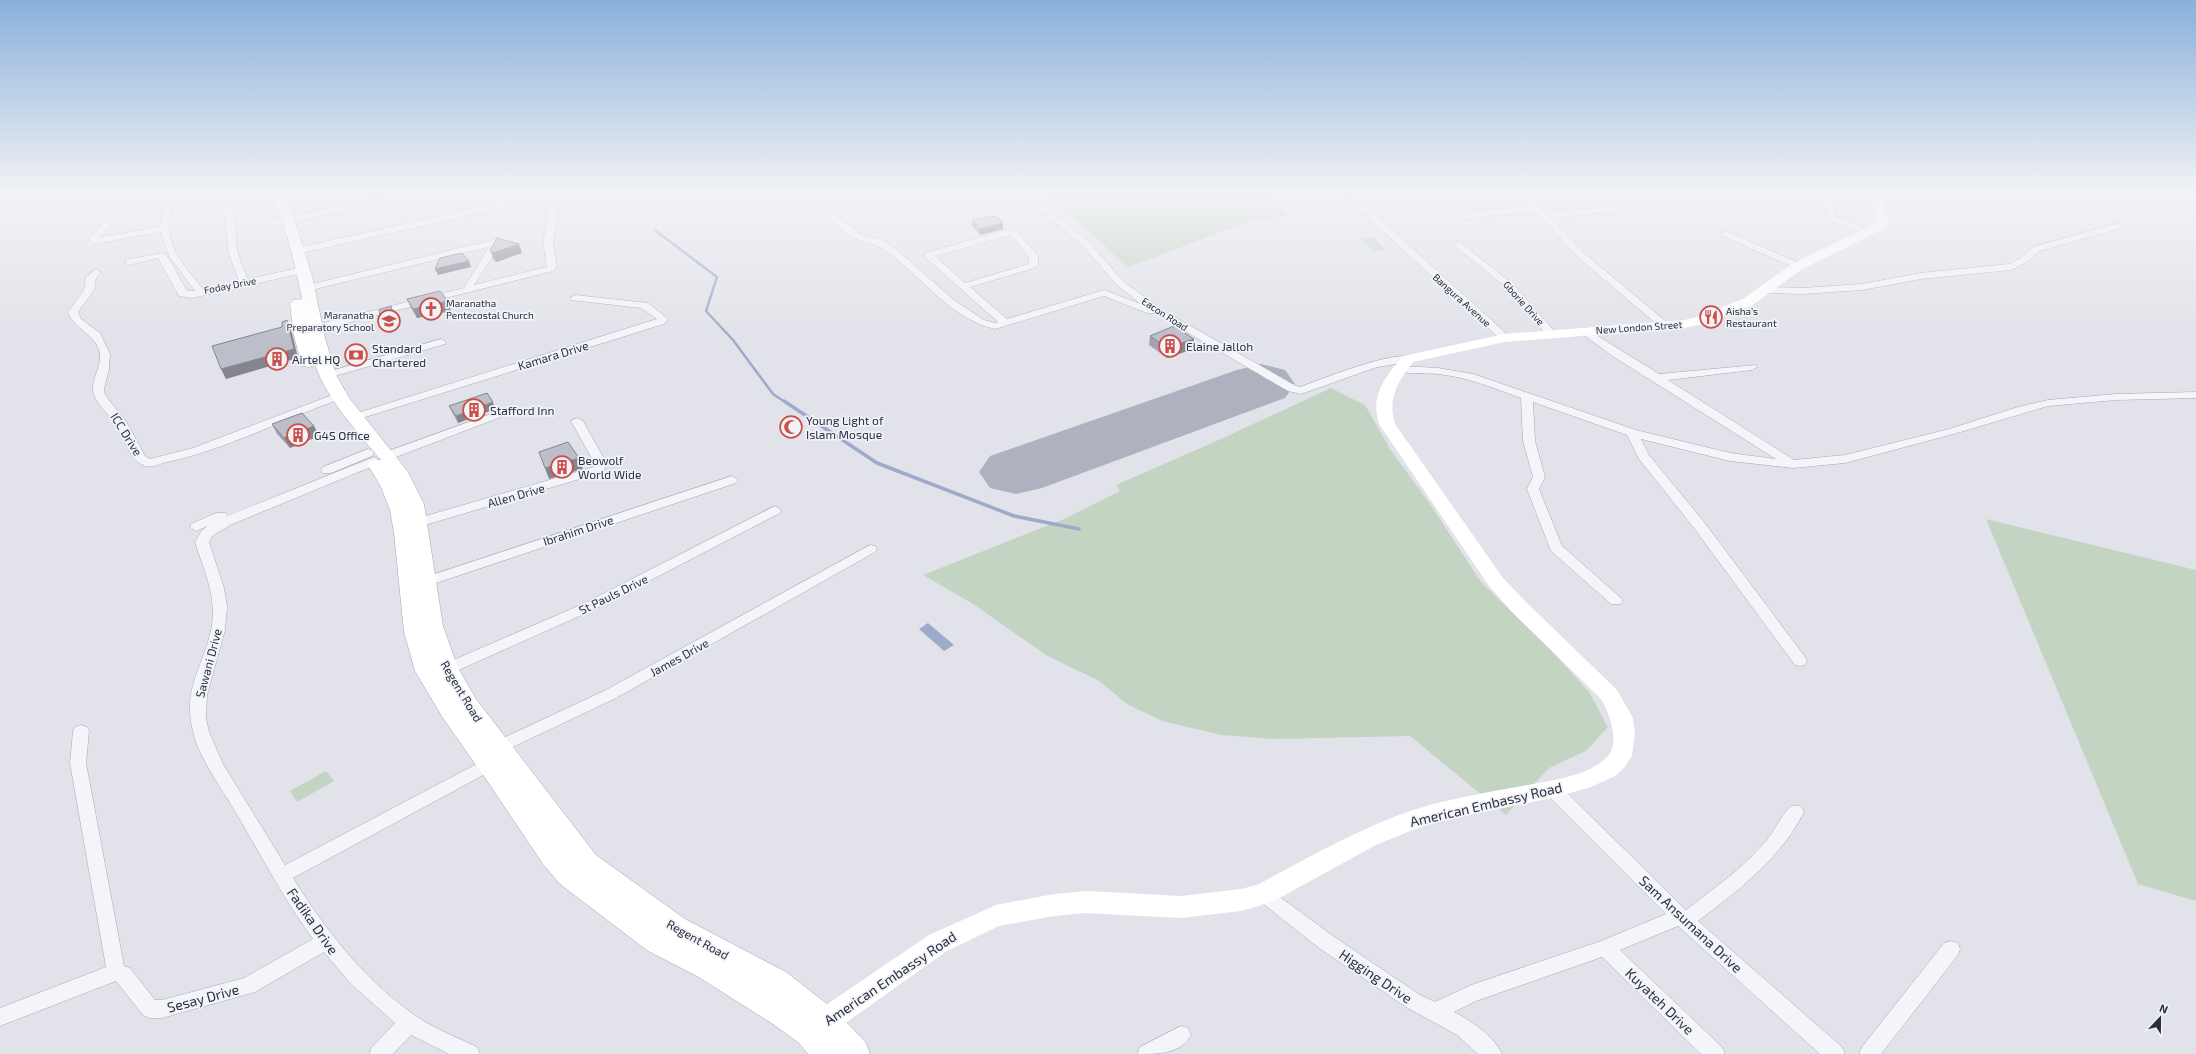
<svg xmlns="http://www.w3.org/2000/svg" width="2196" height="1054" viewBox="0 0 2196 1054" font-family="'Exo 2',sans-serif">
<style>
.green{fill:#c4d4c3}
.water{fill:#9eaac9}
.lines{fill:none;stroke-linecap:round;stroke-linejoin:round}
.stream-far1{stroke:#9eaac9;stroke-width:2.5}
.stream{stroke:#9eaac9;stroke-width:3.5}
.runway{fill:#aeb2be;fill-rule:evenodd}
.street-casing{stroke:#a7a9b4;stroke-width:1}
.primary-casing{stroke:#a1a5b5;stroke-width:1}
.street{fill:#f4f5f8;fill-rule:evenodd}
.secondary{fill:#fff;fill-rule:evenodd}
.primary{fill:#fff;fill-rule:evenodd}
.wall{fill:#a2a3ae}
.shaded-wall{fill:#84858d}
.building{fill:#bcbeca;stroke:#84858d}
.labels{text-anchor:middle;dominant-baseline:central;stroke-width:3.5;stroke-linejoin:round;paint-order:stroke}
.far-street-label{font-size:10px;fill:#2a2e41;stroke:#f1f3f7}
.far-poi-label{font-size:10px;fill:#2a2e41;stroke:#f1f3f7;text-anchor:start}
.poi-label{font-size:12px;fill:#2a2e41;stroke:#f1f3f7;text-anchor:start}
.street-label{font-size:12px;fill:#2a2e41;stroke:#f1f3f7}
.near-street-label{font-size:14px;fill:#2a2e41;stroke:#f1f3f7}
</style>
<rect width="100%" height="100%" fill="#e2e3ea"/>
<path class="green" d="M 1064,191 L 1252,191 L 1275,204 L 1288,216 L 1256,219 L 1128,267 L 1050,196 Z
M 1373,237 L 1386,250 L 1374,252 L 1361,239 Z
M 1331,388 L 1365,405 L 1390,449 L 1432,507 L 1481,582 L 1550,649 L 1589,692 L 1608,727 L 1586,751 L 1549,768 L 1506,815 L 1410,736 L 1276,739 L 1221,735 L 1162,721 L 1127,704 L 1099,681 L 1046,655 L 973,604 L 923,575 L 1064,519 L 1120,491 L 1116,485 L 1223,438 Z
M 1986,519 L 2196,570 L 2196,901 L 2138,884 Z
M 326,771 L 334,781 L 297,802 L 290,791 Z"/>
<path class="water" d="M 928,623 L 954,645 L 944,651 L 919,629 Z"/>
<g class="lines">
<path class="stream-far1" d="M 656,231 L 717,277 L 706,311 L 733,340 L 773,394 L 785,402"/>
<path class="stream" d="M 784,401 L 877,463 L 1014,516 L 1079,529"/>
<path class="runway" d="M 1261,364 L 1285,370 L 1295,384 L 1285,398 L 1042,488 L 1016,494 L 990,488 L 979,472 L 990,456 L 1237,370 Z"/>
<g class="street-casing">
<path id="street" d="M 30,191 L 39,191 L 33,197 L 0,204 L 0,198 Z
M 154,191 L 163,191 L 173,202 C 172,210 169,219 169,227 C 169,251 189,272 203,289 L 239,281 L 228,251 L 225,211 L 218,200 L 210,191 L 219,191 C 240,210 233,228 238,253 C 240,262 244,271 248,279 L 303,267 L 308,270 L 303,273 L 192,298 L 179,296 L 158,258 L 129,265 L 124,262 L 129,259 L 163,253 L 168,257 L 187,291 L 195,291 L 169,256 L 161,232 L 95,244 L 89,239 L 104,222 L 107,221 L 111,224 L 100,237 L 160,227 L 165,202 Z
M 271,191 L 288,191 L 268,197 L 264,194 Z
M 422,191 L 438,191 L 434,194 L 275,225 L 271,222 L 275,219 Z
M 504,191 C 521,191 547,198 558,212 L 553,242 L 557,266 L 553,271 L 315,331 L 311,330 L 311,326 L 464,288 L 489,247 L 307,291 L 304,290 L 304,286 L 497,239 L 502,242 L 474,285 L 547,267 L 543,242 L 549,212 L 544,207 L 529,202 L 297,254 L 292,251 L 297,248 L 520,198 Z
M 1017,191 L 1026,191 L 1087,240 L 1124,282 L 1164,311 L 1296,386 L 1300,387 C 1317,381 1403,346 1413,359 L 1408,362 L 1377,367 L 1301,394 L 1288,391 L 1154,313 L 1147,313 L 1104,296 L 995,329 C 949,318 924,278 887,252 C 874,242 870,245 857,239 C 846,235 833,224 826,215 L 833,213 L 862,235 L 882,240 L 896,249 L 954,300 L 984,320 L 995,323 L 998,322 L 925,257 L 925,253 L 1006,230 L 1018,232 L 1038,256 L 1038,265 L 1035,268 L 970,287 L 1007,319 L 1104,290 L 1141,304 L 1118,286 L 1081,244 ZM 1006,236 L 1012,236 L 1028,256 L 1029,264 L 965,283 L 935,256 Z
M 1320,191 L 1330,191 L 1368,208 L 1509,336 L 1509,340 L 1501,340 L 1362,212 Z
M 1402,191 L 1424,191 C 1419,196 1398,199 1393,194 Z
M 1511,191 L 1520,191 L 1547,213 L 1619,206 L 1619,210 L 1616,211 L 1551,218 L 1585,254 L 1669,324 L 1669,328 L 1661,328 L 1579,258 L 1535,211 L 1463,219 L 1459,216 L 1463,213 L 1529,206 Z
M 1806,191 L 1815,191 L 1834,203 L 1836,217 L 1876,232 L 1871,235 L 1868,234 L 1829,220 L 1827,206 Z
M 2119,223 L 2122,224 L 2122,228 L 2039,251 L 2027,262 L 2011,270 L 1921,279 L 1862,290 L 1803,294 L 1766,293 L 1761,290 L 1766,287 L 1803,288 L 1862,284 L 1921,273 L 2009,264 L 2021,258 L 2033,247 Z
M 1726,231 L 1801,264 L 1803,266 L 1801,268 L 1795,268 L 1723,236 L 1721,234 Z
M 1458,241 L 1513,284 L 1555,332 L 1555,336 L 1547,336 L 1507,288 L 1455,246 L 1453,244 Z
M 96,269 L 101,272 L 96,278 L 94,290 L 78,312 L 81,319 L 100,333 L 110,354 L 109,369 L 104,389 L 105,395 L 127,423 L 145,456 L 150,459 L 193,448 L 335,394 L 343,394 L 345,396 L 343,398 C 283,419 226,450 163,463 C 158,465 151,468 145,466 C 130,461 124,438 116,425 C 110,415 94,402 93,390 C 92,379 101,367 100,354 C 97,334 74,330 68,312 L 84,290 L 86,277 Z
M 575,295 L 648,303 L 668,319 L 664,324 L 359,419 L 355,420 L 349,417 L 351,415 L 657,319 L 641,308 L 571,300 L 570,298 Z
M 1585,328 L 1659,374 L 1756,365 L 1757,367 L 1752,370 L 1668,380 L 1794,460 L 1845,455 L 1949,429 L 2018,407 L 2048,400 L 2116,394 L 2196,392 L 2196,398 L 2116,400 L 2048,406 L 1957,433 L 1845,463 L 1793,468 L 1730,461 L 1641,439 L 1649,455 L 1704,522 L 1805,657 L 1807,661 L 1805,665 L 1800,666 L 1795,665 L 1694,528 L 1639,459 L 1627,435 L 1533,402 L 1535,441 L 1545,477 L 1539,489 L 1562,546 L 1621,598 L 1623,601 L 1621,604 L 1611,604 L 1551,551 L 1527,489 L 1533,477 L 1523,441 L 1521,398 C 1494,388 1467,377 1438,374 C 1429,373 1401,375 1396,369 L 1401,366 L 1438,368 L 1473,374 L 1636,430 L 1730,453 L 1776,459 L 1614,357 L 1581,333 L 1580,331 Z
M 441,339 L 446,342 L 445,344 L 332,377 L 324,377 L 323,375 L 324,373 Z
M 502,410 L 508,413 L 506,415 L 391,459 L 387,460 L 381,456 L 383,453 Z
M 577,418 L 583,421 L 607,464 L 603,472 L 415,528 L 410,529 L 404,525 L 405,522 L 594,467 L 595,464 L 571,421 Z
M 368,449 L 372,450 L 374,453 L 372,456 L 331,473 L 323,473 L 321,470 L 323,467 Z
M 374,457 L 380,461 L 378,464 L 230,525 L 212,536 L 209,542 L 224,588 L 227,607 L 225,630 L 207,695 L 206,718 L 209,732 L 223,764 L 285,865 L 488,758 L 494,756 L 500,758 L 502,762 L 500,766 L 293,878 C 327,932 368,985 422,1020 C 439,1031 459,1038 477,1047 L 480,1054 L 449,1054 L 411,1035 L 393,1054 L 369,1054 L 372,1047 L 395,1023 L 351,984 L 324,952 L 255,992 L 162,1018 L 150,1018 L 143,1015 L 116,981 L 0,1026 L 0,1008 L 106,967 L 70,763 L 73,731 L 75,727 L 81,725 L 87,727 L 89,731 L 86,763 L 124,966 L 130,968 L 155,1000 L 162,1000 L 244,978 L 313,939 C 285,901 263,859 239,818 C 220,784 190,750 190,709 C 189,682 206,656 211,630 C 218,599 204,571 195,542 L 202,530 L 208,526 L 196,531 L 190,527 L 191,524 L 216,513 L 226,513 L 227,516 Z
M 732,476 L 738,480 L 736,483 L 430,585 L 420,585 L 418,582 L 420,579 Z
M 775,506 L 781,510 L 780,513 L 595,609 L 452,673 L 447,674 L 442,673 L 440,669 L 442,665 L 585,603 Z
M 870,545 L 875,546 L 877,549 L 875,552 L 616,698 L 500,753 L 494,755 L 488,753 L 486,749 L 488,745 L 606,690 Z
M 1552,782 L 1558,784 L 1686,910 C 1715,888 1744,867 1767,840 C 1773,832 1785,811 1790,807 C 1794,804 1798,806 1802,807 L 1804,812 C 1781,858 1739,890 1698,921 L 1842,1047 L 1845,1054 L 1820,1054 L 1678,926 L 1620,950 L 1722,1047 L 1725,1054 L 1701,1054 L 1602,957 L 1476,1001 L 1454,1012 C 1471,1021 1494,1036 1502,1054 L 1478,1054 L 1457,1035 L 1406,1007 L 1319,948 L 1257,899 L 1254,894 L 1257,889 L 1263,886 L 1269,889 L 1333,936 L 1420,995 L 1435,1002 L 1471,985 L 1601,941 L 1666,914 L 1546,794 L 1544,789 L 1546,784 Z
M 1951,941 L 1958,943 L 1960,949 L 1958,955 L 1881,1054 L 1859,1054 L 1862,1047 L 1944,943 Z
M 1181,1026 L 1188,1028 L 1191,1035 C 1182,1054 1156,1054 1137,1054 L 1140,1047 Z"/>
</g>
<g class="primary-casing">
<path id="primary" d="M 270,191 L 282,191 L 288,199 L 312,276 L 325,338 L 336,375 L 350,399 L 408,472 L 424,504 L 443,626 L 458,668 L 476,699 L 596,855 L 685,919 L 786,972 L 836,1011 L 866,1043 L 870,1054 L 808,1054 L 799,1043 L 773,1024 L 697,976 L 648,951 L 560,884 L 543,864 L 488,782 L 443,718 L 415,671 L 404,632 L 394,533 L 390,510 L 381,487 L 368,465 L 370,461 L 381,460 C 356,430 329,402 315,365 L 309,367 L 303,366 L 301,362 L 293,332 L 290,303 L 293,300 L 302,299 C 295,264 286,223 270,191 Z"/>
</g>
<use href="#street" class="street"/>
<path class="secondary" d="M 1866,191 L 1878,191 L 1888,216 L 1886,228 L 1802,269 L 1753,305 L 1707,323 L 1684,328 L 1505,342 L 1413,362 C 1398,382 1387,398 1395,424 L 1503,578 L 1527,603 L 1617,690 L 1633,718 L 1635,734 L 1632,756 L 1623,769 L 1615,776 L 1591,787 L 1552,798 L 1440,821 L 1413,830 L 1376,845 L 1272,902 L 1241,911 L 1181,918 L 1086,913 L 1054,916 L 999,926 L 947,951 L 827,1036 L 817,1040 L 807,1036 L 803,1027 L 807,1018 L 929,935 L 996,905 L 1054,894 L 1086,891 L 1181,896 L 1241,889 L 1257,885 C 1304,860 1349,834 1399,815 C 1440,800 1485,793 1528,785 C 1554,780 1588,776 1607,757 C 1621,743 1609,714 1602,700 L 1513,613 L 1489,586 L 1379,424 C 1370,394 1385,378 1403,356 L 1408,355 L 1505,334 L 1684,320 L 1697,317 L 1743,299 L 1792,264 L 1876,223 L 1876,216 Z
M 2169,191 L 2196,192 L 2196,200 L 2171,194 Z"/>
<use href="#primary" class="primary"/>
</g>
<path class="wall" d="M 972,220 L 1003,223 L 1003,229 L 980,235 L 972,226 Z
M 490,250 L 522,253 L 496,262 L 493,259 Z
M 407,299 L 451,311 L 417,318 L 411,308 Z
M 1150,336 L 1193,349 L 1167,358 L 1149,345 Z
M 449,406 L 495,409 L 458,423 L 452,412 Z
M 272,424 L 314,426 L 319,436 L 290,448 L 277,434 Z"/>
<path class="shaded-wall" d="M 1003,223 L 1003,229 L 980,235 L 980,229 Z
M 519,244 L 522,253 L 496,262 L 493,253 Z
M 469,261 L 471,267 L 438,275 L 435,269 Z
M 448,301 L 451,311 L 417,318 L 413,309 Z
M 391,306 L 394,313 L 396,326 L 384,329 L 381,323 Z
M 287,320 L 291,329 L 298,358 L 226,379 L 221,369 L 294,349 Z
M 1194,339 L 1193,349 L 1167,358 L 1167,348 Z
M 493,402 L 495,409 L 458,423 L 456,416 Z
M 314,426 L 319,436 L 290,448 L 284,438 Z
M 579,458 L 583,469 L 549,479 L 545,468 Z"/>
<path class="building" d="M 996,216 L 1003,223 L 980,229 L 972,220 Z
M 497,238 L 519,244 L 493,253 L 490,250 Z
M 462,253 L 469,261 L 435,269 L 440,258 Z
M 440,291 L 448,301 L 413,309 L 407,299 Z
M 391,306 L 394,320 L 381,323 L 379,310 Z
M 287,320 L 294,349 L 221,369 L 212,346 L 282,327 L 282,322 Z
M 1174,326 L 1194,339 L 1167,348 L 1150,336 Z
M 487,393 L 493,402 L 456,416 L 449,406 Z
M 302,413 L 314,426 L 284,438 L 272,424 Z
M 568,442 L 579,458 L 545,468 L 539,452 Z"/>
<linearGradient id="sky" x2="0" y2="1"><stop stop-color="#8ab0dc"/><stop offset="0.57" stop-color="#f2f2f6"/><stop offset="1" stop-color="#f2f2f6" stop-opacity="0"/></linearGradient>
<rect width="2196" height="338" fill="url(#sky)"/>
<defs>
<g id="church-ring" transform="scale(1.15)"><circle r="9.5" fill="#f1f3f7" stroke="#cc4f4a" stroke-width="1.5"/><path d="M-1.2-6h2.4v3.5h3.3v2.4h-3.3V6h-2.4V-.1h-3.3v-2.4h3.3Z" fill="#cc4f4a"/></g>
<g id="restaurant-ring" transform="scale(1.15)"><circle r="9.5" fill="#f1f3f7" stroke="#cc4f4a" stroke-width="1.5"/><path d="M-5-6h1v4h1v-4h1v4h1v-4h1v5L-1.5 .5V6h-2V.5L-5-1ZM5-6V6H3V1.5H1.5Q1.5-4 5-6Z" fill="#cc4f4a"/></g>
<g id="school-ring" transform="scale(1.15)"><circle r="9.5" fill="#f1f3f7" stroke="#cc4f4a" stroke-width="1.5"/><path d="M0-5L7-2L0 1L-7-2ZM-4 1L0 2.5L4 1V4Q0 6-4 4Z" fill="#cc4f4a"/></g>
<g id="building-ring" transform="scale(1.15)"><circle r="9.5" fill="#f1f3f7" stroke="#cc4f4a" stroke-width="1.5"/><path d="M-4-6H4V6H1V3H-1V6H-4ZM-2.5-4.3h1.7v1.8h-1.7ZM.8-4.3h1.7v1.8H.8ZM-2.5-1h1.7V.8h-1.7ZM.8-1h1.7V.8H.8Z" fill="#cc4f4a"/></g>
<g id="bank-ring" transform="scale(1.15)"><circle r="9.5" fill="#f1f3f7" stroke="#cc4f4a" stroke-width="1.5"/><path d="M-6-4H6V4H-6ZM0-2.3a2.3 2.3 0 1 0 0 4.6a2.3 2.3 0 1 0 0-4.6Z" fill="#cc4f4a"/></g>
<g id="mosque-ring" transform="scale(1.15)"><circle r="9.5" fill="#f1f3f7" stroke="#cc4f4a" stroke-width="1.5"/><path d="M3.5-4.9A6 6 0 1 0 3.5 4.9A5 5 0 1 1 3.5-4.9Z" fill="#cc4f4a"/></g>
</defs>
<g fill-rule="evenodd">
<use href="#church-ring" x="431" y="309"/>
<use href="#restaurant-ring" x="1711" y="317"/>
<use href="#school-ring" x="389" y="321"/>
<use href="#building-ring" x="1170" y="346"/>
<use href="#bank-ring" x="356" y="355"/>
<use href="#building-ring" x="277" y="359"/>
<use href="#building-ring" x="474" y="410"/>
<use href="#mosque-ring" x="791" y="427"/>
<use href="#building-ring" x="298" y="435"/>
<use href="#building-ring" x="562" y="467"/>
</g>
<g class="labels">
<g class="far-street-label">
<text transform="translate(230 285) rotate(-11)">Foday Drive</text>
<text transform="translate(1462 300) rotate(42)">Bangura Avenue</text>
<text transform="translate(1524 303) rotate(48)">Gborie Drive</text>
<text transform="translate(1165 314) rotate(33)">Eacon Road</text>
<text transform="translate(1639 327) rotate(-4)">New London Street</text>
</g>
<g class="far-poi-label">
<text x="446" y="303">Maranatha<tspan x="446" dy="12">Pentecostal Church</tspan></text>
<text x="1726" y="311">Aisha’s<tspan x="1726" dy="12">Restaurant</tspan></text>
<text x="374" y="315" text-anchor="end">Maranatha<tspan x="374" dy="12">Preparatory School</tspan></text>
</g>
<g class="poi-label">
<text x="1186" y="346">Elaine Jalloh</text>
<text x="372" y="348">Standard<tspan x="372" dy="14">Chartered</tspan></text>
<text x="292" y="359">Airtel HQ</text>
<text x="490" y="410">Stafford Inn</text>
<text x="806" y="420">Young Light of<tspan x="806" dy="14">Islam Mosque</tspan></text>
<text x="314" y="435">G4S Office</text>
<text x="578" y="460">Beowolf<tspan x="578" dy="14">World Wide</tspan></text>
</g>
<g class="street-label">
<text transform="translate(553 355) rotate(-17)">Kamara Drive</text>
<text transform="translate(127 434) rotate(58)">ICC Drive</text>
<text transform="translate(516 495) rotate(-16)">Allen Drive</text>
<text transform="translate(578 530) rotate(-18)">Ibrahim Drive</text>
<text transform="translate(613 594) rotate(-26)">St Pauls Drive</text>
<text transform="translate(679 657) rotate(-29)">James Drive</text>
<text transform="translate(208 663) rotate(-75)">Sawani Drive</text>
<text transform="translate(462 691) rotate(59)">Regent Road</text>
<text transform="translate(698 939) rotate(29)">Regent Road</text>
</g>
<g class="near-street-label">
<text transform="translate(1486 804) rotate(-13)">American Embassy Road</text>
<text transform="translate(313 921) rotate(55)">Fadika Drive</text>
<text transform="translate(1691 924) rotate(43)">Sam Ansumana Drive</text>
<text transform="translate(1376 976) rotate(34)">Higging Drive</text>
<text transform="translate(890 978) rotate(-34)">American Embassy Road</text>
<text transform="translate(203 998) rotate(-15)">Sesay Drive</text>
<text transform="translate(1660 1001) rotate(44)">Kuyateh Drive</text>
</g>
</g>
<g transform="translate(2160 1018) rotate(22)" stroke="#f1f3f7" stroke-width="3" paint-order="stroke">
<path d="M0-3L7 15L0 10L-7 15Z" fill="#2a2e41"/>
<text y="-6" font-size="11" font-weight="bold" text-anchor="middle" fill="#2a2e41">N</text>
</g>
</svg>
